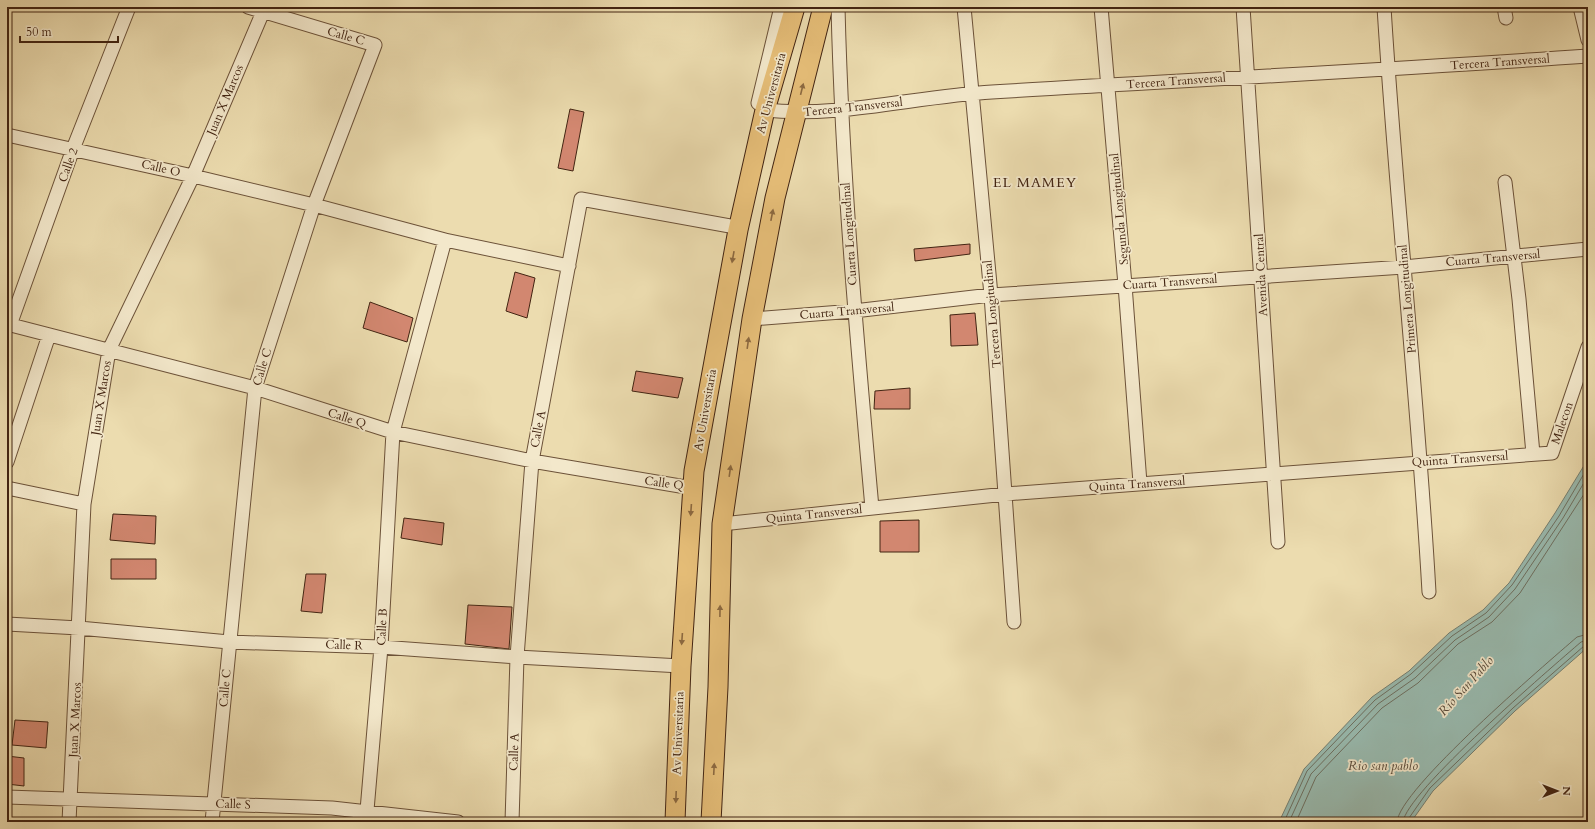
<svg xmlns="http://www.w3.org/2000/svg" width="1595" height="829" viewBox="0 0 1595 829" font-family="Cardo,serif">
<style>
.water{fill:#99bbb0;stroke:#767f71}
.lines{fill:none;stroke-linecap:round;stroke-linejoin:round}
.shore{stroke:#6e7061;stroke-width:1}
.building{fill:#d28770;stroke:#422412}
.minor-casing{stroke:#6c5239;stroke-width:15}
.highway-casing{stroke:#422412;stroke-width:21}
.minor{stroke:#f3e8cb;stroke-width:13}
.highway{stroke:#e6be78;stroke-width:19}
.oneway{fill:#8c6940}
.labels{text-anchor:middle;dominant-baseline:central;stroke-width:3.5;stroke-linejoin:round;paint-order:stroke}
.street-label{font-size:12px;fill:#422412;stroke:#f3e8cb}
.water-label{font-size:13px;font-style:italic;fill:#584a3a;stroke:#f3e8cb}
.quarter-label{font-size:14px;letter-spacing:1px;fill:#422412;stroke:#f3e8cb}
</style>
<rect width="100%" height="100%" fill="#ecdcaf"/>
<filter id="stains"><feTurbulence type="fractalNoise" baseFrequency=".005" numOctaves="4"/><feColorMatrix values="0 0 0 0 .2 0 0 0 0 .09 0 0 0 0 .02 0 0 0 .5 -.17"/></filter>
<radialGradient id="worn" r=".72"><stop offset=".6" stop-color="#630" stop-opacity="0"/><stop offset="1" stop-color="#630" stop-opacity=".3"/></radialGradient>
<path class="water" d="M 1588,459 L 1588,647 L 1515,711 L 1433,791 L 1411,822 L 1279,822 L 1304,769 L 1372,697 L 1409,671 L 1449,633 L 1483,610 L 1509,583 L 1555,513 Z"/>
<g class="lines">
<path class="shore" d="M 1284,822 L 1307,771 L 1375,700 L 1411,674 L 1452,636 L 1486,613 L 1512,585 L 1559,516 L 1588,467
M 1289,822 L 1311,774 L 1378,704 L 1415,678 L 1455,640 L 1489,617 L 1515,589 L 1563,518 L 1588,476
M 1296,822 L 1316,777 L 1382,708 L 1418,683 L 1458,644 L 1492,622 L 1520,593 L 1588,488
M 1397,822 C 1398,790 1546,664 1577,637 L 1588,634
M 1403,822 C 1405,793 1552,667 1581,642 L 1588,640
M 1408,822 L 1409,818 L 1430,788 L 1513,708 L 1584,646 L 1588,645"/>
</g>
<path class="building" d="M 570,109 L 584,112 L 573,171 L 558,168 Z
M 970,244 L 970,254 L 915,261 L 914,249 Z
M 515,272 L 535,278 L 527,318 L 506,311 Z
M 370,302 L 413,318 L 407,342 L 363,328 Z
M 975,313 L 978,345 L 951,346 L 950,315 Z
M 636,371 L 683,378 L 678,398 L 632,391 Z
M 910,388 L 910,409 L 874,409 L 875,391 Z
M 113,514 L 156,516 L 155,544 L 110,540 Z
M 404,518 L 444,523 L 442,545 L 401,538 Z
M 919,520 L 919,552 L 880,552 L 880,521 Z
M 111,559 L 156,559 L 156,579 L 111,579 Z
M 306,574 L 326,574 L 322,613 L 301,611 Z
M 468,605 L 512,607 L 509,649 L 465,644 Z
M 15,720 L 48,722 L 46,748 L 12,745 Z
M 7,756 L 24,758 L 24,786 L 7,784 Z"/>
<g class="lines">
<g class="minor-casing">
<path id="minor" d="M 838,7 C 842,175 857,341 872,508
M 964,7 L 991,295 L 1014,622
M 1101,7 L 1125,285 L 1140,483
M 1243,7 L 1278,542
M 1384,7 C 1396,202 1418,397 1429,592
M 1504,7 L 1506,18
M 1580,7 L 1588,40
M 758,103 L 781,7
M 765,110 C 840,118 917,96 992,92 C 1191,80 1389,70 1588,56
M 7,135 L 193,176 L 314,205 L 445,240 L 569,266
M 1505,182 L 1519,299 L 1533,454
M 752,319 L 854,311 L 991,295 L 1404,267 L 1588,249
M 7,324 L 255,388 L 393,432 L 532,461 L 680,486 L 693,487
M 10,325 L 73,149 L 129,7
M 7,462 L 49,335
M 7,488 L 84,504
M 722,524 L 1006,494 L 1552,453 L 1588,347
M 7,624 L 79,628 L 229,642 L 381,647 L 517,657 L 681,666
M 7,797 L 332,808 L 458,822
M 69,822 L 84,504 L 109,350 L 193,176 L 265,7
M 212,822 L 255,388 L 314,205 L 375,45 L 248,7
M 366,822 L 381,647 L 393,432 L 445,240
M 512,822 L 517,657 L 532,461 L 581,199 L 730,226 L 738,230"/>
</g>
<g class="highway-casing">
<path id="highway" d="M 675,822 L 681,666 L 694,471 L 738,230 L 765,110 L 795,7
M 711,822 L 718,687 L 722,524 L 752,319 L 775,198 L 823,7"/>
</g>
<use href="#minor" class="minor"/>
<use href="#highway" class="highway"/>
</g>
<defs><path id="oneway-solid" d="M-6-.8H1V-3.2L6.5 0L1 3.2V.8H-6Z"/></defs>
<g class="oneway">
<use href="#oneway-solid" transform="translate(802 89) rotate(-76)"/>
<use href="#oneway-solid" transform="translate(772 215) rotate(-79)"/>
<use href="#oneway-solid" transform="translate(733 257) rotate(100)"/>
<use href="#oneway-solid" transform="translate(748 343) rotate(-82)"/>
<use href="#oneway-solid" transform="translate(730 471) rotate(-82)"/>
<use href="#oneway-solid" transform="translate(691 510) rotate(94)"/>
<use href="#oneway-solid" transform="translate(720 611) rotate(-89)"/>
<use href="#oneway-solid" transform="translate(682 639) rotate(94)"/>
<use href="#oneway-solid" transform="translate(714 769) rotate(-87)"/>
<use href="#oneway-solid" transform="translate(676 797) rotate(92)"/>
</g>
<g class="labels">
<g class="street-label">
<text transform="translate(346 36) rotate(16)">Calle C</text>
<text transform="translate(1500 62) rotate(-4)">Tercera Transversal</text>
<text transform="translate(1176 81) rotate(-4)">Tercera Transversal</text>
<text transform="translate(771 93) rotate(-75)">Av Universitaria</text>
<text transform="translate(225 100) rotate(-67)">Juan X Marcos</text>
<text transform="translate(853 107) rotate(-6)">Tercera Transversal</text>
<text transform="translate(68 165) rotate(-70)">Calle 2</text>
<text transform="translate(161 168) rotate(13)">Calle O</text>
<text transform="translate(1119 209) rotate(-95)">Segunda Longitudinal</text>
<text transform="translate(849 234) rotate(-94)">Cuarta Longitudinal</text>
<text transform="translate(1493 258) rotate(-5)">Cuarta Transversal</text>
<text transform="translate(1261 275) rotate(-93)">Avenida Central</text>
<text transform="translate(1170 282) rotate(-4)">Cuarta Transversal</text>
<text transform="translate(1407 299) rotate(-95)">Primera Longitudinal</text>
<text transform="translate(847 311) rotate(-5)">Cuarta Transversal</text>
<text transform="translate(992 314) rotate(-95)">Tercera Longitudinal</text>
<text transform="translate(262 367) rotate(-73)">Calle C</text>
<text transform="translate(101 398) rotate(-81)">Juan X Marcos</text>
<text transform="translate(705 410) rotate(-80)">Av Universitaria</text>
<text transform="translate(347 418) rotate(18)">Calle Q</text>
<text transform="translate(1562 423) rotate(-71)">Malecon</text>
<text transform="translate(538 429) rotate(-79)">Calle A</text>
<text transform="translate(1460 459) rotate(-4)">Quinta Transversal</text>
<text transform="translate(664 483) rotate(8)">Calle Q</text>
<text transform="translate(1137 484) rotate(-4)">Quinta Transversal</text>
<text transform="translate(814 514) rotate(-6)">Quinta Transversal</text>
<text transform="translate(382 627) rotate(-87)">Calle B</text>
<text transform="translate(344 645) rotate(2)">Calle R</text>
<text transform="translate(225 688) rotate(-85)">Calle C</text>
<text transform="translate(75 720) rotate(-87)">Juan X Marcos</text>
<text transform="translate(678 733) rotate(-88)">Av Universitaria</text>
<text transform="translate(514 752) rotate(-88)">Calle A</text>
<text transform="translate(233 804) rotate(2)">Calle S</text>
</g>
<g class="water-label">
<text transform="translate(1466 686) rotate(-48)">Río San Pablo</text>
<text x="1383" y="766">Rio san pablo</text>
</g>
<g class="quarter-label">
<text x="1035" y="182">EL MAMEY</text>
</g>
</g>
<rect width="1595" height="829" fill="none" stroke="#ecdcaf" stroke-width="24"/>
<rect x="8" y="8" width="1579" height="813" fill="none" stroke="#422412" stroke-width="2"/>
<rect x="12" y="12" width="1571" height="805" fill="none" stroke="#422412"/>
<g transform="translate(1557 791) rotate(90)" stroke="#f3e8cb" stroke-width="3" paint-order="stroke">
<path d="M0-3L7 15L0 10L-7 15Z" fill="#422412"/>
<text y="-6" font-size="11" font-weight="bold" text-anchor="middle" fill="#422412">N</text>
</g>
<path d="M20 36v6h98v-6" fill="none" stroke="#422412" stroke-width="2"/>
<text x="26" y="36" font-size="12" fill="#422412" stroke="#f3e8cb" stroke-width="3" paint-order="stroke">50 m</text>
<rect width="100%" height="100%" filter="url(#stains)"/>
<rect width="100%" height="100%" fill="url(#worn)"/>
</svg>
